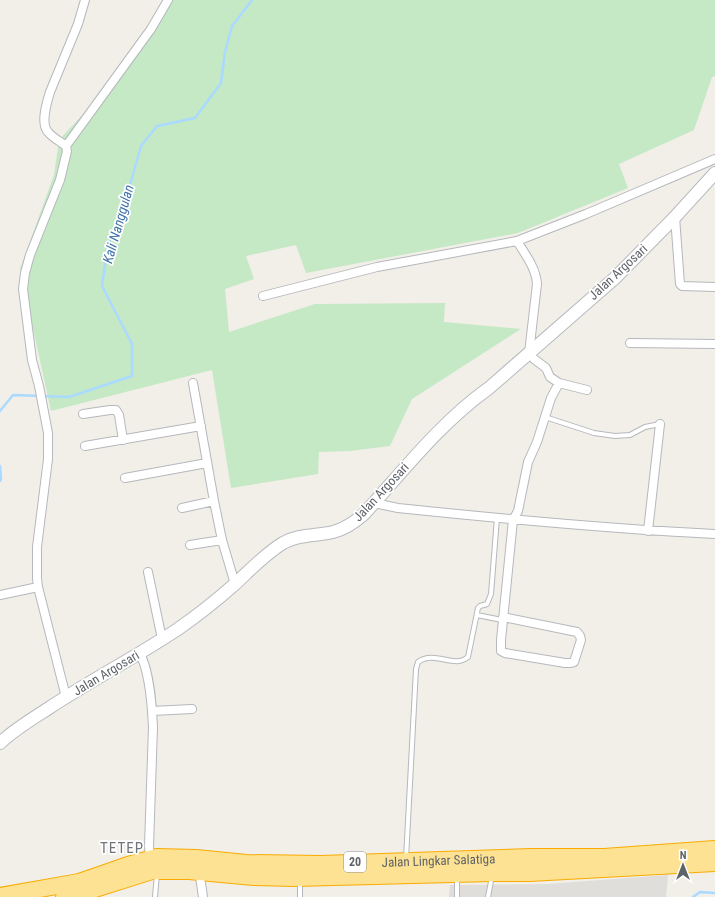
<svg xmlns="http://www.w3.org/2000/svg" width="715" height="897" viewBox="0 0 715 897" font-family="'Roboto Condensed',sans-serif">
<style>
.industrial{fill:#e0deda}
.green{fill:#c5e8c5}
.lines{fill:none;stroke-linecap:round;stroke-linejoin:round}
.stream{stroke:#aadaff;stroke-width:2.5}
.lane-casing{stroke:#b5b8bc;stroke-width:6}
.street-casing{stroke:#b5b8bc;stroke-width:10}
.secondary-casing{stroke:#b6babf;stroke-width:14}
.highway-casing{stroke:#f9ab00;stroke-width:18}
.lane{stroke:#fff;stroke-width:4}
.street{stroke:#fff;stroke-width:8}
.secondary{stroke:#fff;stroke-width:12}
.highway{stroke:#fde293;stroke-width:16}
.labels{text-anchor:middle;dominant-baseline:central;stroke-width:3.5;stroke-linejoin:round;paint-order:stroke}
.shield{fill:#fff;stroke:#8f9295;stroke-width:1}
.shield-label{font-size:12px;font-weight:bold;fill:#5f6368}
.street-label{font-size:13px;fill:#5f6368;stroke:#fff}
.water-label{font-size:14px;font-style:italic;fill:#4174aa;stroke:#fff}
.quarter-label{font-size:15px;letter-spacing:1px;fill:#70757a;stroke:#fff}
</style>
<rect width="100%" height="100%" fill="#f1efe8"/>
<path class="industrial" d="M 668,875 L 666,897 L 449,897 L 450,885 L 547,884 Z"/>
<path class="green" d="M 165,0 L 715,0 L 715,76 L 712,77 L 694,130 L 619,164 L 628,188 L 518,233 L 306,273 L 296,245 L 246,256 L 254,279 L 225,289 L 229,332 L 315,304 L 445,303 L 444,322 L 521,329 L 412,399 L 390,446 L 350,451 L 319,452 L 318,474 L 231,488 L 212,370 L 51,411 L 20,269 L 54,175 L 59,140 L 102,94 L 151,27 Z"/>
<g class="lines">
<path class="stream" d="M 0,411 L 13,395 L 69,397 L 132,376 L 132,344 L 102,286 L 107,250 L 130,185 L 141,146 L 157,126 L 195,118 L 221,83 L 225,52 L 232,26 L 252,0
M 0,466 L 1,479 L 0,481
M 693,897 L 700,892 L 715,893"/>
<g class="lane-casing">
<path id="lane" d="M 545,417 L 594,433 L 615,436 L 630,435 L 645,427 L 660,424
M 477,615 L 502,620
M 406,859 L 416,669 L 418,662 C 435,650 454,669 468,657 L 478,608 L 480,606 L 487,604 L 491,594 L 497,518
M 155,897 L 157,874
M 300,897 L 300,880
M 457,897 L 457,876
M 488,897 L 492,876"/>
</g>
<g class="street-casing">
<path id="street" d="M 66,146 L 151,29 L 168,0
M 675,217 L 680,284 L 682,286 L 715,287
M 517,241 C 525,254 536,268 537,284 L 529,353 L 534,359 L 546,368 L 550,377 L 559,383 L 587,390
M 263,296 L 377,267 L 517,241 L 586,214 L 715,159
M 630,343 L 715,344
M 193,383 L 214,501 L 222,540 L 235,584
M 83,414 L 110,410 L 116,410 L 119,415 L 123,440
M 85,446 L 201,426
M 125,478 L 207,463
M 374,503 L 398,508 C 504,519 609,529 715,534
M 182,508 L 214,501
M 648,531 L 660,424
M 190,545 L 222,540
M 148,572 L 162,639
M 38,587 L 66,697
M 0,595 L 38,587 L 37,578 L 37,547 L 48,459 L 48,433 L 39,386 L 32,360 L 23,289 L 25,273 L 30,255 L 60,180 L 67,151 L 66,146 C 61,142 53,138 48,132 C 40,123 47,102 50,92 L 78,24 L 85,0
M 503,617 L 577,632 L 580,636 L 581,640 L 574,662 L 571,663 L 565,663 L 505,653 L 501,651 L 501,640 L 513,520 L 518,511 L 528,462 L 537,442 L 551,398 L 559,383
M 140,654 C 150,672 152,706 153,727 L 149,846 L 150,861
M 152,711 L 192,709
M 199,870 L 203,897"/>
</g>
<g class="secondary-casing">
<path id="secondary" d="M 0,743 C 15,729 32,719 49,708 C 91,680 136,657 178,629 C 198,615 217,600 235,584 C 250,570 265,554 283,543 C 299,534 316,536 333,532 C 345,529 355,522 364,514 C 404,470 440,423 489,388 L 615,278 L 675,217 L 715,173"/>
</g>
<g class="highway-casing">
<g id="highway">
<path id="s1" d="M 0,896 L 79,882 L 128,865 L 157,857 L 196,858 L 246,863 L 321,864 L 532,857 L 604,857 L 715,849"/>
<path d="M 64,897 L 76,895 L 152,871 L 189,871 L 254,877 L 294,878 L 492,873 L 529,873 L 715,863"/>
</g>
</g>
<use href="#lane" class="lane"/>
<use href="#street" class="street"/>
<use href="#secondary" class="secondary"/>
<use href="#highway" class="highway"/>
</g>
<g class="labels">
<rect class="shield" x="344" y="852" width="22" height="20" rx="3"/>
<g class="shield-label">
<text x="355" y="862">20</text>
</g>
<g class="street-label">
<text transform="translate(618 272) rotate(-43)">Jalan Argosari</text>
<text transform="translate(381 492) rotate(-47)">Jalan Argosari</text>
<text transform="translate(106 673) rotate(-31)">Jalan Argosari</text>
<text stroke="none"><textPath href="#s1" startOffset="444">Jalan Lingkar Salatiga</textPath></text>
</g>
<g class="water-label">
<text transform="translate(118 224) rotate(-74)">Kali Nanggulan</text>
</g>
<g class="quarter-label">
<text x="122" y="848">TETEP</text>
</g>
</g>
<g transform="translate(683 865)" stroke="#ffffff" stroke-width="3" paint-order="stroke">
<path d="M0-3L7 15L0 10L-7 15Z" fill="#5f6368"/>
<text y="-6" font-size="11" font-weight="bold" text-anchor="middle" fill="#5f6368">N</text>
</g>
</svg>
